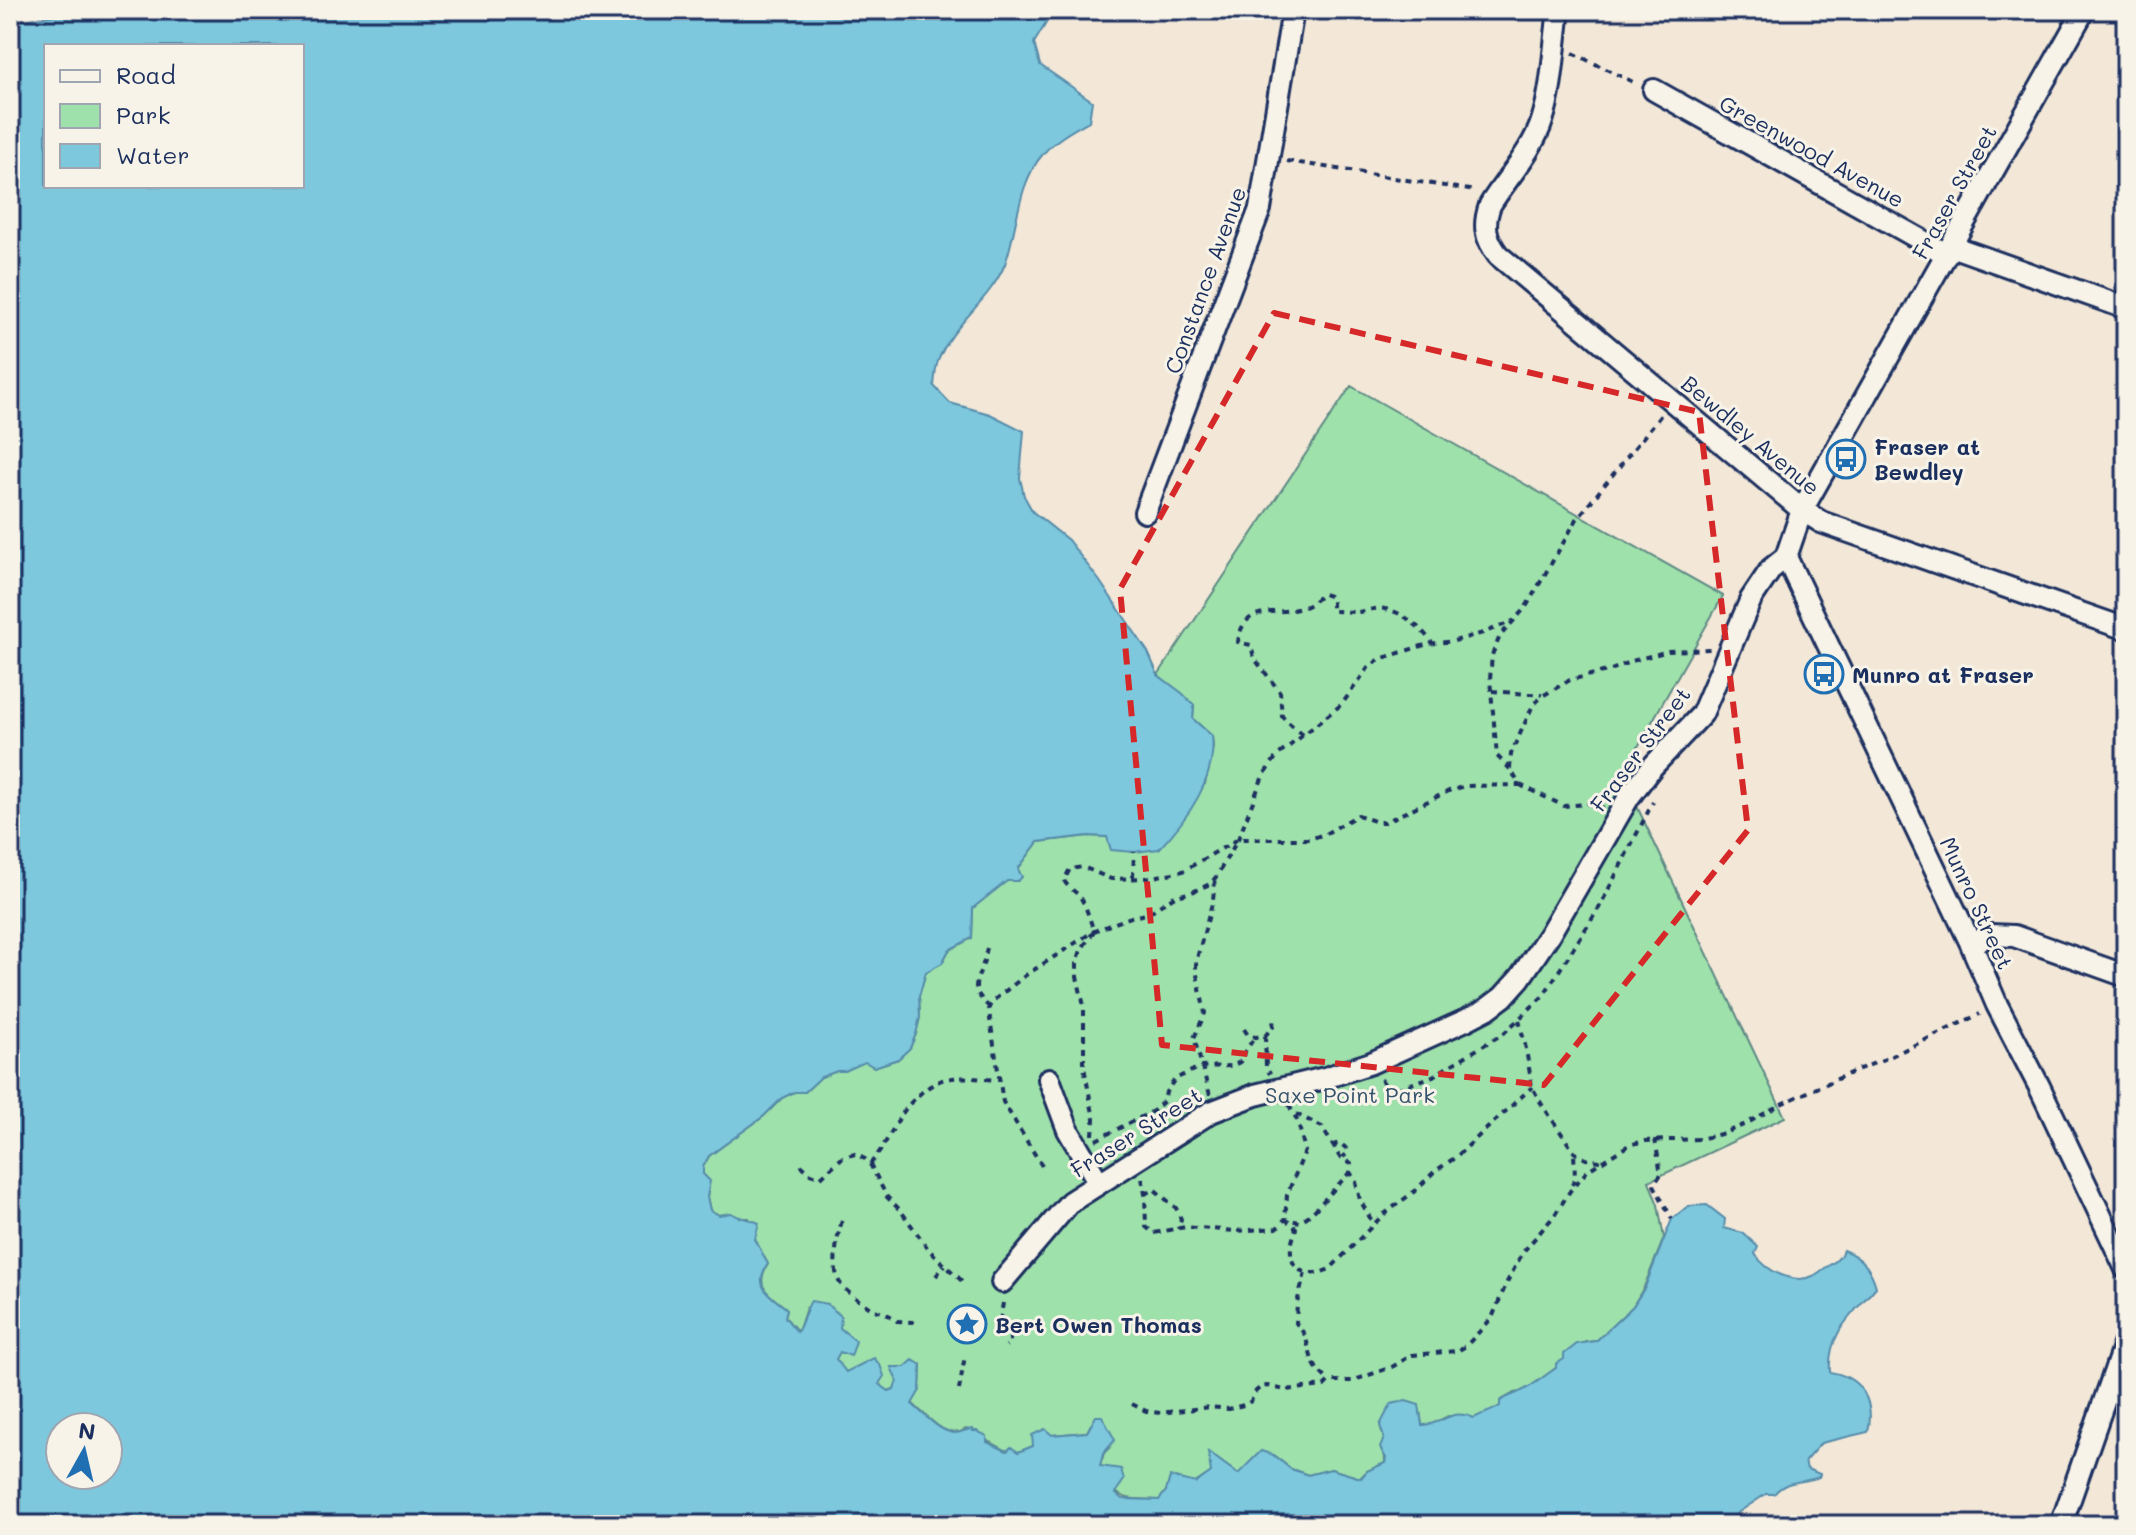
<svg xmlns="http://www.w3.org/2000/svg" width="2136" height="1535" viewBox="0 0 2136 1535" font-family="Mali,sans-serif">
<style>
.green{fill:#9fe1ab;stroke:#5d8884;stroke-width:2}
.water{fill:#7dc8dd;stroke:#568baa;stroke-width:2;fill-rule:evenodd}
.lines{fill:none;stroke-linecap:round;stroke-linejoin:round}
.minor-casing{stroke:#1b2f5e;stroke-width:26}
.path{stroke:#1b2f5e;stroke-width:4;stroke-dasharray:6 6;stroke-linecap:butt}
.minor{stroke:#f7f3e8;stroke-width:20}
.marked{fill:none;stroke:#d62828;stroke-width:6;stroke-dasharray:16 10;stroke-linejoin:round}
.labels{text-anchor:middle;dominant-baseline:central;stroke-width:6;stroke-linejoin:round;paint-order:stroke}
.street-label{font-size:22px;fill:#1b2f5e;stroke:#f7f3e8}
.poi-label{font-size:22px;font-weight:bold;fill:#1b2f5e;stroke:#f7f3e8;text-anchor:start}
.park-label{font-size:22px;fill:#35536d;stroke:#f7f3e8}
</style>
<rect width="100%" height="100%" fill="#f3e8d7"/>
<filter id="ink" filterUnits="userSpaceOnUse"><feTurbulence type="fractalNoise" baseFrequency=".0125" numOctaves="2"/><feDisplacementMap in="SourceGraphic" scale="16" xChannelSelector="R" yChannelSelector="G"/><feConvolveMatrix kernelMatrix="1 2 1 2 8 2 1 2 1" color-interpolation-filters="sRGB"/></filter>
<g filter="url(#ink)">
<path class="green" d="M 1351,386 L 1723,596 L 1622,775 L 1785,1117 L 1649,1181 L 1658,1205 L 1664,1238 L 1644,1287 L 1633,1306 L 1596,1341 L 1585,1342 L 1564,1359 L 1557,1367 L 1530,1387 L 1520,1392 L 1514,1393 L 1500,1401 L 1500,1406 L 1489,1413 L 1474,1418 L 1448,1416 L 1428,1426 L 1422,1425 L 1420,1411 L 1380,1425 L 1384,1438 L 1385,1463 L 1367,1471 L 1360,1478 L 1331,1469 L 1308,1475 L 1291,1469 L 1273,1455 L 1238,1474 L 1209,1453 L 1212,1472 L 1195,1483 L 1170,1478 L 1166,1491 L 1159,1500 C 1117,1498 1121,1503 1100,1466 L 1104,1453 L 1110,1447 L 1090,1426 L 1087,1432 L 1051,1435 L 1033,1446 L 1018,1452 L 1007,1451 L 966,1429 C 947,1442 926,1415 912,1403 L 920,1390 L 921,1365 L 897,1381 L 894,1389 L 888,1391 L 878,1383 L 846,1372 L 835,1360 L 847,1336 L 840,1328 L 806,1308 L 798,1332 L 785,1317 L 787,1309 C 770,1295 753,1288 768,1264 L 758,1249 L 749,1218 L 740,1218 L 731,1213 L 719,1215 L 710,1210 L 707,1197 L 709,1181 L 703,1174 L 703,1167 L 709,1156 L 764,1116 L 782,1098 L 794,1092 L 805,1092 L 821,1077 L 837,1071 L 845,1071 L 865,1061 L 874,1067 L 898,1059 L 910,1048 L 916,1034 L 920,1017 L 919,996 L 926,971 L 942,963 L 949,950 L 972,938 L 973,908 L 1018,869 L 1038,842 L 1088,836 L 1107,837 L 1205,784 L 1213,747 L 1212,736 L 1193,719 L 1194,705 L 1158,675 Z"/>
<path class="water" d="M 87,10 L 1054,10 L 1034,43 L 1040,65 L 1092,101 L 1089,121 C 1073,130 1056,139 1043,154 C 1017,184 1018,228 1005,264 C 990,301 952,324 938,361 C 935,369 935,378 934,386 L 950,403 L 990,414 L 1024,431 L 1020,478 L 1024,496 L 1033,512 L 1068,540 L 1099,580 L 1148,652 L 1158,675 L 1182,693 L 1194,705 L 1193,719 L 1212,736 C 1217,779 1187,819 1159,849 L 1134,852 L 1111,850 L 1107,837 L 1088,836 L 1038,842 L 1018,869 L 1022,877 L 1018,881 L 1007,881 L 973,908 L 972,938 L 949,950 L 942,963 L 926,972 L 919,996 L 920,1017 L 916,1034 L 910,1048 L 898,1059 L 874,1067 L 865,1062 L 845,1071 L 837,1071 L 821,1077 L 805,1092 L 794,1092 L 782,1098 L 764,1116 L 709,1156 L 703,1167 L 703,1174 L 710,1181 L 707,1197 L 710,1210 L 719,1215 L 731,1213 C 740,1219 749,1218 759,1223 L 755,1239 L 768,1264 C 752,1287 770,1295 787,1309 L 785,1317 L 797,1332 C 803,1323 805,1310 811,1301 L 827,1304 L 841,1316 L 840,1328 L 856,1341 L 851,1356 L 840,1352 L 836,1359 L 846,1372 L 874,1358 L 880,1365 L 884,1376 L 879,1384 L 889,1391 L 894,1389 L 897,1381 L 891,1367 L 905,1367 L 913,1360 L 921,1365 L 920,1390 L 912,1404 C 923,1413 940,1433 955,1433 C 962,1433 965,1429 973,1429 L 973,1431 L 977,1431 L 987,1436 L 987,1442 L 1007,1451 L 1011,1447 L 1018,1452 L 1033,1446 L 1032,1435 L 1045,1429 L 1052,1435 L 1087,1432 L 1096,1416 L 1102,1416 L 1115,1440 L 1103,1454 L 1100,1466 L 1121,1469 L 1124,1480 L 1115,1493 L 1122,1499 L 1159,1500 L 1166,1491 L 1170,1477 L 1196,1483 L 1211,1472 L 1208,1452 L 1238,1474 L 1261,1451 L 1273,1455 L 1291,1469 L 1308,1475 L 1331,1469 L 1361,1478 L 1367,1471 L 1385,1463 L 1386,1458 L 1380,1448 L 1384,1438 L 1380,1425 L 1391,1404 L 1406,1401 L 1419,1405 L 1422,1425 C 1442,1426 1450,1407 1474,1418 C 1484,1412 1490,1413 1500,1406 L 1500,1401 C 1510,1395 1520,1393 1529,1387 C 1539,1381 1547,1374 1556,1368 L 1556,1364 L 1564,1359 L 1564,1354 L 1577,1344 L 1596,1341 L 1633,1306 L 1645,1287 L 1672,1219 L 1688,1206 L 1707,1205 L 1725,1219 L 1724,1228 L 1743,1233 L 1758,1247 L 1755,1254 C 1766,1271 1793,1285 1813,1276 C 1817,1274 1821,1271 1825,1268 C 1833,1263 1840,1260 1843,1250 C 1861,1257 1871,1268 1876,1287 C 1853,1314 1827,1333 1830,1372 C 1862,1377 1875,1402 1868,1432 L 1821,1443 L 1805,1461 L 1807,1469 L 1820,1474 L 1819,1477 C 1802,1484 1788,1478 1774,1494 L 1766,1494 L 1739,1512 L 1727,1525 L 10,1525 L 10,22 ZM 46,46 L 302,46 L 302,186 L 46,186 ZM 60,1427 L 108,1427 L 108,1475 L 60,1475 Z"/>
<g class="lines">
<g class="minor-casing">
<path id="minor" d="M 1559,10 C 1554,45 1553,87 1542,121 C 1533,150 1506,179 1490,205 C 1483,225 1485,238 1498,255 L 1802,510 L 1821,522 L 1838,528 L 2126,629
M 1654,90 L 1946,254
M 1951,246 L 2126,308
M 1145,512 L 1260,209 L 1293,10
M 1786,557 L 1971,944 L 1997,1005 L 2039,1086 L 2126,1269
M 1971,944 L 1991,935 L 2014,936 L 2126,976
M 1049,1079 L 1068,1130 L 1099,1183
M 1002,1282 L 1070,1202 L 1211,1112 L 1255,1095 L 1325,1078 L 1371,1063 L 1466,1020 L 1487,1009 L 1503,997 L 1520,978 L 1549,935 L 1629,797 L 1652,767 L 1702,714 L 1751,599 L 1771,569 L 1786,557 L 1802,510 L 2084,10
M 2061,1525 L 2126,1339"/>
</g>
<path class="path" d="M 10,14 L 32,10
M 1573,53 L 1637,84
M 1287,161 L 1476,191
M 1492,691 L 1542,695
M 1302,735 L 1282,716 L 1280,692 L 1254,658 L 1251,645 L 1238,642 C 1243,603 1275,616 1301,608 C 1310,606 1316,599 1323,594 L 1329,596 L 1332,600 L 1332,611 C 1340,611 1350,612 1358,612 C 1367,611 1376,607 1385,609 C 1404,612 1422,629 1433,644
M 1510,769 L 1497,756 L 1490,679 L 1492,655 L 1500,636 L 1526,607 L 1577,519 L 1661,415
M 1603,808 L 1596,803 L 1564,806 L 1520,785 L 1510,769 L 1511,754 L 1533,705 L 1544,695 L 1570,680 L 1611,670 L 1632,661 L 1668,651 L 1711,649
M 1133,877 L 1134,852
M 987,948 C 985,955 984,963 981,969 C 973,989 974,991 989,1007
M 1519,1020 L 1526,1049 L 1532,1087 L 1541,1103 L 1574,1152 L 1586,1159 L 1600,1161
M 1244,1029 L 1248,1035 L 1255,1037 L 1265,1036 L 1273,1026 L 1274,1016
M 1265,1036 L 1266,1067 L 1270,1074
M 1381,1079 L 1389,1092 L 1433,1076 L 1504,1033 L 1543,996 L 1599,908 L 1653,802
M 1210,1095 L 1194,1038 L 1205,1013 L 1196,970 L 1196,962 L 1213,900 L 1215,880
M 1289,1105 L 1298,1122 L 1305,1151 L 1287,1195 L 1285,1219 L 1296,1228 C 1294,1236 1290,1245 1291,1253 C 1292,1276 1315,1276 1330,1269 L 1383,1215 L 1415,1191 L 1434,1172 L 1456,1157 L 1532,1087
M 1296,1114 L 1322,1127 L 1339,1156 L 1351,1164 L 1350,1172 L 1356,1182 L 1360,1200 L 1374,1225
M 1093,1135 L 1094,1119 L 1084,1067 L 1084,1006 L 1077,977 L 1077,963 L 1081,950 L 1094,931 C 1090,921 1087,909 1082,900 C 1077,891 1068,889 1064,880 L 1070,869 L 1083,867 L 1111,879 L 1148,878 L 1183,871 L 1238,839 L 1309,839 L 1325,834 L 1358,815 L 1377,822 L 1385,822 L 1451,790 L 1466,786 L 1520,785
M 1655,1139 L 1661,1174 L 1654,1185 L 1672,1219
M 1096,1140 L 1153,1111 L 1164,1101 L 1166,1092 L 1175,1079 L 1200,1067 L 1232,1066 L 1240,1062 L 1245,1051 L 1255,1037
M 1334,1148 L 1336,1144 L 1340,1143 L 1347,1149 L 1347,1154 L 1343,1157
M 870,1164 C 882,1151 888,1137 897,1122 C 906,1105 924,1087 942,1080 C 959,1075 981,1079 998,1080
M 801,1165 L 811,1174 L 821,1177 L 843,1157 L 855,1154 L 865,1159 L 870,1164 L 887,1197 L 901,1211 L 929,1250 L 962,1281
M 1042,1166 L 1003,1102 L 990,1019 L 989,1007 L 994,1000 L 1026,975 L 1094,931 L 1131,917 L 1147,914 L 1173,897 L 1192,892 L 1210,884 L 1216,877 L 1238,839 L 1263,776 L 1277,756 L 1342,704 L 1368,668 L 1380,659 L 1428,644 L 1454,641 L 1483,633 L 1513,621
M 1142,1178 L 1145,1194 L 1146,1227 L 1154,1233 L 1185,1227 L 1236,1231 L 1277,1228 L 1285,1219 L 1300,1222 L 1312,1213 L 1350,1172
M 1572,1185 L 1575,1178 L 1574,1152
M 1145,1194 L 1154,1189 L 1176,1208 L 1181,1219 L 1178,1229
M 842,1221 C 837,1235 831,1271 840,1283 C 847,1293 860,1301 869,1307 C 879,1313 889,1313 897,1321 L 913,1322 L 914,1315
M 1305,1273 L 1297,1303 L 1296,1323 L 1305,1335 L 1312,1360 L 1317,1369 L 1329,1381
M 936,1276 L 945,1265
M 1003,1303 L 1000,1321 L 1010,1334 L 1010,1343 L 1006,1346
M 959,1390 L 965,1356
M 1132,1404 L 1146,1411 L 1160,1413 L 1210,1407 L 1229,1409 L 1247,1404 L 1251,1401 L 1256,1391 L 1261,1387 L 1267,1386 L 1285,1390 L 1324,1386 L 1329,1381 L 1352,1381 L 1392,1367 L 1412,1355 L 1457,1351 L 1466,1346 L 1492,1318 L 1507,1282 L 1523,1252 L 1554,1216 L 1570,1191 L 1588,1170 L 1629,1145 L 1645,1141 L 1699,1139 L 1721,1134 L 1746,1124 L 1781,1104 L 1857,1070 L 1885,1059 L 1980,1014"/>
<use href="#minor" class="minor"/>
</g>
</g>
<path class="marked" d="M 1274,313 L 1699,412 L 1748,830 L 1544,1085 L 1162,1045 L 1120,589 Z"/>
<defs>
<g id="bus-ring" transform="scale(2)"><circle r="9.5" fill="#f7f3e8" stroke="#1f6fb2" stroke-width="1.5"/><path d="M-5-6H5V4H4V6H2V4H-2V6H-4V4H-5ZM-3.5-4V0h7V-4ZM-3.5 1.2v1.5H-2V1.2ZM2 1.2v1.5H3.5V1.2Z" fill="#1f6fb2"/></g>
<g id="sight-ring" transform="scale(2)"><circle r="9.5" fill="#f7f3e8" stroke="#1f6fb2" stroke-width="1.5"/><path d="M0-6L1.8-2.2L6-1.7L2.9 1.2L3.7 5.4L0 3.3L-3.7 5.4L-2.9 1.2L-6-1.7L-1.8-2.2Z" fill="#1f6fb2"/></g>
</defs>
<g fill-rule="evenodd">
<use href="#bus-ring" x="1846" y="459"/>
<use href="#bus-ring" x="1824" y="674"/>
<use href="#sight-ring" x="967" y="1324"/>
</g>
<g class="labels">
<g class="street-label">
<text transform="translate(1812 151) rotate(29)">Greenwood Avenue</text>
<text transform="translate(1954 192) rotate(-61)">Fraser Street</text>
<text transform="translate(1205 280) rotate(-70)">Constance Avenue</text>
<text transform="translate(1751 435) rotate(40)">Bewdley Avenue</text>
<text transform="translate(1640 749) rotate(-53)">Fraser Street</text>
<text transform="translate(1977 903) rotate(65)">Munro Street</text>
<text transform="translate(1136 1132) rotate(-32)">Fraser Street</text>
</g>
<g class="poi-label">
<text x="1874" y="446">Fraser at<tspan x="1874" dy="25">Bewdley</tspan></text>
<text x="1852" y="674">Munro at Fraser</text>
<text x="995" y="1324">Bert Owen Thomas</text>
</g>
<g class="park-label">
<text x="1350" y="1094">Saxe Point Park</text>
</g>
</g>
<rect width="2136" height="1535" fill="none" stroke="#f7f3e8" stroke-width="40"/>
<rect x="20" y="20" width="2096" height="1495" fill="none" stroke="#1b2f5e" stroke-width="3" filter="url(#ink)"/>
<rect x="44" y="44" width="260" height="144" fill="#f7f3e8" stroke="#9fa5b1" stroke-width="2"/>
<rect x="60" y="70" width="40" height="12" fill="#f7f3e8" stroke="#9fa5b1" stroke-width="2"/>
<text x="116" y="84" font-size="24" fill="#1b2f5e">Road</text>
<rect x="60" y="104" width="40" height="24" fill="#9fe1ab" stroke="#9fa5b1" stroke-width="2"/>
<text x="116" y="124" font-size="24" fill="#1b2f5e">Park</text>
<rect x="60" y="144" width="40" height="24" fill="#7dc8dd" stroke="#9fa5b1" stroke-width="2"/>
<text x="116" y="164" font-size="24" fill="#1b2f5e">Water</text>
<g transform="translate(84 1451) rotate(8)"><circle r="38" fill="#f7f3e8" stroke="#9fa5b1" stroke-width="2"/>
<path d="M0-6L14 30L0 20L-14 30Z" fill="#1f6fb2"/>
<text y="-12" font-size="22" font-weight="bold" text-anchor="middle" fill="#1b2f5e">N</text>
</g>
</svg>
